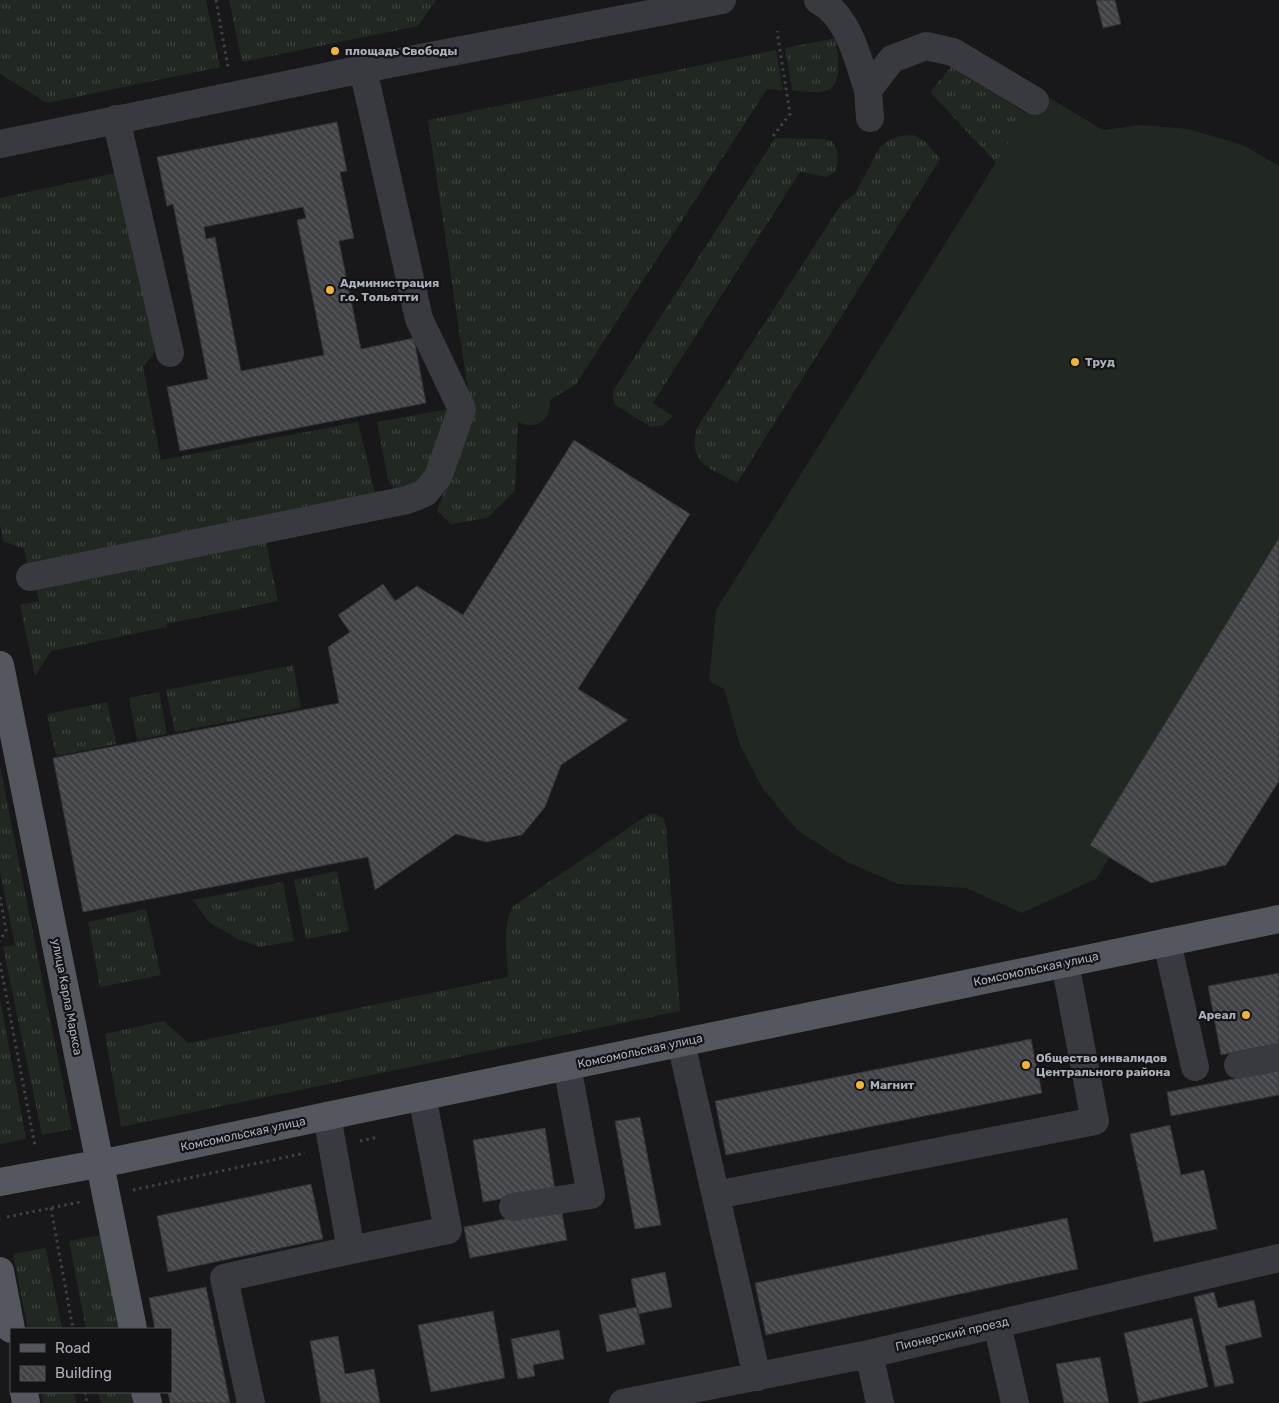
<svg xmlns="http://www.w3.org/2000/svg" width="1279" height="1403" viewBox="0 0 1279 1403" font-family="Rubik,sans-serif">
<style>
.grass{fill:url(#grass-tufts)}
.pitch{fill:#202821}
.building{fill:url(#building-back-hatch);stroke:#323236;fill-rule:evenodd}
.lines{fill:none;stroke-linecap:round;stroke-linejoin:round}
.path{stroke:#3f4146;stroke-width:3;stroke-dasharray:2.5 4;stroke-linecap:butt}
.minor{stroke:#393a3f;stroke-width:28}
.major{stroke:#55575e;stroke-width:28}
.poi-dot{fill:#f0b43b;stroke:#131315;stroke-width:2}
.labels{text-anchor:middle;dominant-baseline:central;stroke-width:4.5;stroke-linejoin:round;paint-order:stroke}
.poi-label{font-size:12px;font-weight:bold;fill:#abafba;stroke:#131315;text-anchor:start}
.street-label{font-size:12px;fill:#abafba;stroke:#131315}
</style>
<defs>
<pattern id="grass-tufts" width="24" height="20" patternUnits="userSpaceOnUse" patternTransform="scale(1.25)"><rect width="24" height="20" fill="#202821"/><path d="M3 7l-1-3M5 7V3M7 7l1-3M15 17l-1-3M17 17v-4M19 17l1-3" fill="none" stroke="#3e453f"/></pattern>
<pattern id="building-back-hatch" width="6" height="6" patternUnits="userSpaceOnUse" patternTransform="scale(1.25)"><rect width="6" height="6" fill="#424347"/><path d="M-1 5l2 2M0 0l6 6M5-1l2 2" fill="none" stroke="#5b5c5f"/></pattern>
</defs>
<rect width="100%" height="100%" fill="#18181a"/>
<path class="grass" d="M 0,0 L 206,0 L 220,67 L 47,103 L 0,74 Z
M 229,0 L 436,0 L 418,26 L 242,62 Z
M 836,38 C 837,55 846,90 820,92 C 811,93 801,91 792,90 L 785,48 Z
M 776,50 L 783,90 L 767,89 L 576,384 L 518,420 L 515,491 L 487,518 L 451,524 L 437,511 L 472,418 L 428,120 Z
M 951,67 L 1039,121 L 1005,172 L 930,92 Z
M 913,135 L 925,141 L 940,159 L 737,483 C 710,468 687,463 697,428 L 842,203 L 855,194 L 880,147 L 889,140 L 900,136 Z
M 775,138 L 823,139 L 832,141 C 839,153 839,160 835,172 L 827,177 L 800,172 L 653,403 L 673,416 L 663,425 L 651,427 L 614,404 L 613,391 Z
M 120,172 L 156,350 L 143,367 L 161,460 L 358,422 L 376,497 L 28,569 L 24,549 L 3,541 L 0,524 L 0,198 Z
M 455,408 L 425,480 L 398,490 L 393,487 L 388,480 L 377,422 Z
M 265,537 L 278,601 L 166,624 L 167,627 L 51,651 L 35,676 L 20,605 L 39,601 L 35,584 Z
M 293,665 L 301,708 L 175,732 L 166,690 Z
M 159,692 L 167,734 L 137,740 L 129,698 Z
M 107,702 L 116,744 L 56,756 L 47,714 Z
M 0,766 L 72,1129 L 42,1135 L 3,947 L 15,945 L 0,872 Z
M 649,814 L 656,814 L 664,819 L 666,827 L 680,1011 L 121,1127 L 105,1034 L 163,1021 L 189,1043 L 508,977 C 507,953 502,931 512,907 Z
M 337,871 L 349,931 L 306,939 L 294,880 Z
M 283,882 L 294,941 L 260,947 L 238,939 L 209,922 L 193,900 Z
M 146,909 L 161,975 L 100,987 L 88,922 Z
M 0,999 L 26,1139 L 0,1144 Z
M 100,1235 L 119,1329 L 86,1329 L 69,1241 Z
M 46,1248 L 62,1329 L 28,1329 L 13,1254 Z
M 41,1392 L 74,1392 L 76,1403 L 43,1403 Z
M 98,1392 L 131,1392 L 133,1403 L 101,1403 Z"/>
<path class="pitch" d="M 1040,92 L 1103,130 L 1141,125 L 1188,129 L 1243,145 L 1279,166 L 1279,584 L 1096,879 L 1022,913 L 966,888 L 898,884 L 847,862 L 797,830 L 763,789 L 740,745 L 724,689 L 709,681 L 716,610 Z
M 547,391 C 560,420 529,439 509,413 Z"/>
<path class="building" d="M 1096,0 L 1115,0 L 1121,24 L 1103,28 Z
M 337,122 L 347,171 L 340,172 L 354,238 L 339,241 L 361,349 L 414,338 L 426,403 L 180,451 L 167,387 L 208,379 L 173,204 L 167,206 L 157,157 ZM 303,207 L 306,218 L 297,220 L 324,355 L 241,371 L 215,237 L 206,239 L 204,227 Z
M 574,440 L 690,514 L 578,689 L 628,720 L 561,765 L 545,807 L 522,835 L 486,842 L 456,834 L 375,890 L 368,857 L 83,912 L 53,758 L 339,703 L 328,647 L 350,632 L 338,615 L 383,584 L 395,601 L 417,586 L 463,615 Z
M 1279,538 L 1279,781 L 1226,865 L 1151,883 L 1090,845 Z
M 1279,973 L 1279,1044 L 1221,1055 L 1208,986 Z
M 1031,1039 L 1042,1093 L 726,1155 L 715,1101 Z
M 1279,1070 L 1279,1095 L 1171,1116 L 1167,1092 Z
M 640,1117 L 661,1225 L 635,1229 L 615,1121 Z
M 1170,1125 L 1181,1175 L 1204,1170 L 1217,1229 L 1154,1242 L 1130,1134 Z
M 545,1128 L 555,1190 L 483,1202 L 473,1140 Z
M 311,1184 L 323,1239 L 168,1272 L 157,1216 Z
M 561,1208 L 567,1240 L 470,1258 L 464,1227 Z
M 1067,1218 L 1078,1269 L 766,1335 L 755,1283 Z
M 665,1272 L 672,1307 L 638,1314 L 631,1279 Z
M 206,1287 L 230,1403 L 170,1403 L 168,1392 L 171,1392 L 171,1329 L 155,1329 L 149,1298 Z
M 1214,1292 L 1218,1308 L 1254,1300 L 1262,1337 L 1225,1346 L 1234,1383 L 1215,1387 L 1194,1297 Z
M 637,1307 L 645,1344 L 607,1352 L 599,1315 Z
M 493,1311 L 505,1378 L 431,1392 L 418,1325 Z
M 1192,1318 L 1208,1387 L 1139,1403 L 1124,1333 Z
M 559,1330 L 564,1359 L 533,1365 L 535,1376 L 518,1379 L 511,1339 Z
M 338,1336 L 345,1374 L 374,1369 L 380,1403 L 321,1403 L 310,1341 Z
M 1100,1357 L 1109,1403 L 1064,1403 L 1056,1364 Z"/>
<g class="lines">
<path class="path" d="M 216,0 L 228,67
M 773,136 L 790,114 L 777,31
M 0,897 L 6,930 L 0,941
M 0,963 L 35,1146
M 360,1141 L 379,1137
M 133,1190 L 305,1153
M 51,1208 L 73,1329
M 7,1217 L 80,1202
M 85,1392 L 87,1403"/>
<path class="minor" d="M 818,0 C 849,16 858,60 868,90
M 870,118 L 868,90 L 892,59 L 926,46 L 953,52 L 1035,101
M 116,119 L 170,353
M 0,144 L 363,69 L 722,0
M 30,577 L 407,500 L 425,493 L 438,477 L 462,409 L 419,319 L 363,69
M 1167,942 L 1195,1067
M 681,1043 L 757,1377
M 1238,1065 L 1279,1057
M 716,1195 L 1095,1121 L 1065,963
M 513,1207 L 591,1195 L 567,1066
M 351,1250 L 448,1230 L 422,1096
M 997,1324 L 1015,1403
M 869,1354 L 880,1403
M 251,1403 L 224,1278 L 351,1250 L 327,1116
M 623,1403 L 869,1354 L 1279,1258"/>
<path class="major" d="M 0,665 L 133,1329
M 0,1182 L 119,1160 L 327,1116 L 1279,919
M 0,1271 L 11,1329
M 24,1392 L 26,1403
M 145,1392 L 148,1403"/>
</g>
<g class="poi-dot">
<circle cx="335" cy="51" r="5"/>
<circle cx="330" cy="290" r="5"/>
<circle cx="1075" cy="362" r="5"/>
<circle cx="1246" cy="1015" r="5"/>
<circle cx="1026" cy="1065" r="5"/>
<circle cx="860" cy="1085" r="5"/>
</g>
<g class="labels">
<g class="poi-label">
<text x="345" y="51">площадь Свободы</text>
<text x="340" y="283">Администрация<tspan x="340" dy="14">г.о. Тольятти</tspan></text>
<text x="1085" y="362">Труд</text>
<text x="1236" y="1015" text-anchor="end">Ареал</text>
<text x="1036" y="1058">Общество инвалидов<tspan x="1036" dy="14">Центрального района</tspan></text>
<text x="870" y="1085">Магнит</text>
</g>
<g class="street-label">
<text transform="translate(1036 969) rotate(-12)">Комсомольская улица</text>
<text transform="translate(67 997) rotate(79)">улица Карла Маркса</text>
<text transform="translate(640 1051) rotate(-12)">Комсомольская улица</text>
<text transform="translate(243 1134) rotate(-12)">Комсомольская улица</text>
<text transform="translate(952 1334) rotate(-13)">Пионерский проезд</text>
</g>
</g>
<rect x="10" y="1328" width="162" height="65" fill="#131315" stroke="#505157"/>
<rect x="20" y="1344" width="25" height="8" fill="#55575e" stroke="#505157"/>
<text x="55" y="1353" font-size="15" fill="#abafba">Road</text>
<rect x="20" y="1366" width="25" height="15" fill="url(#building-back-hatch)" stroke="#505157"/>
<text x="55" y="1378" font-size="15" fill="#abafba">Building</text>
</svg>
